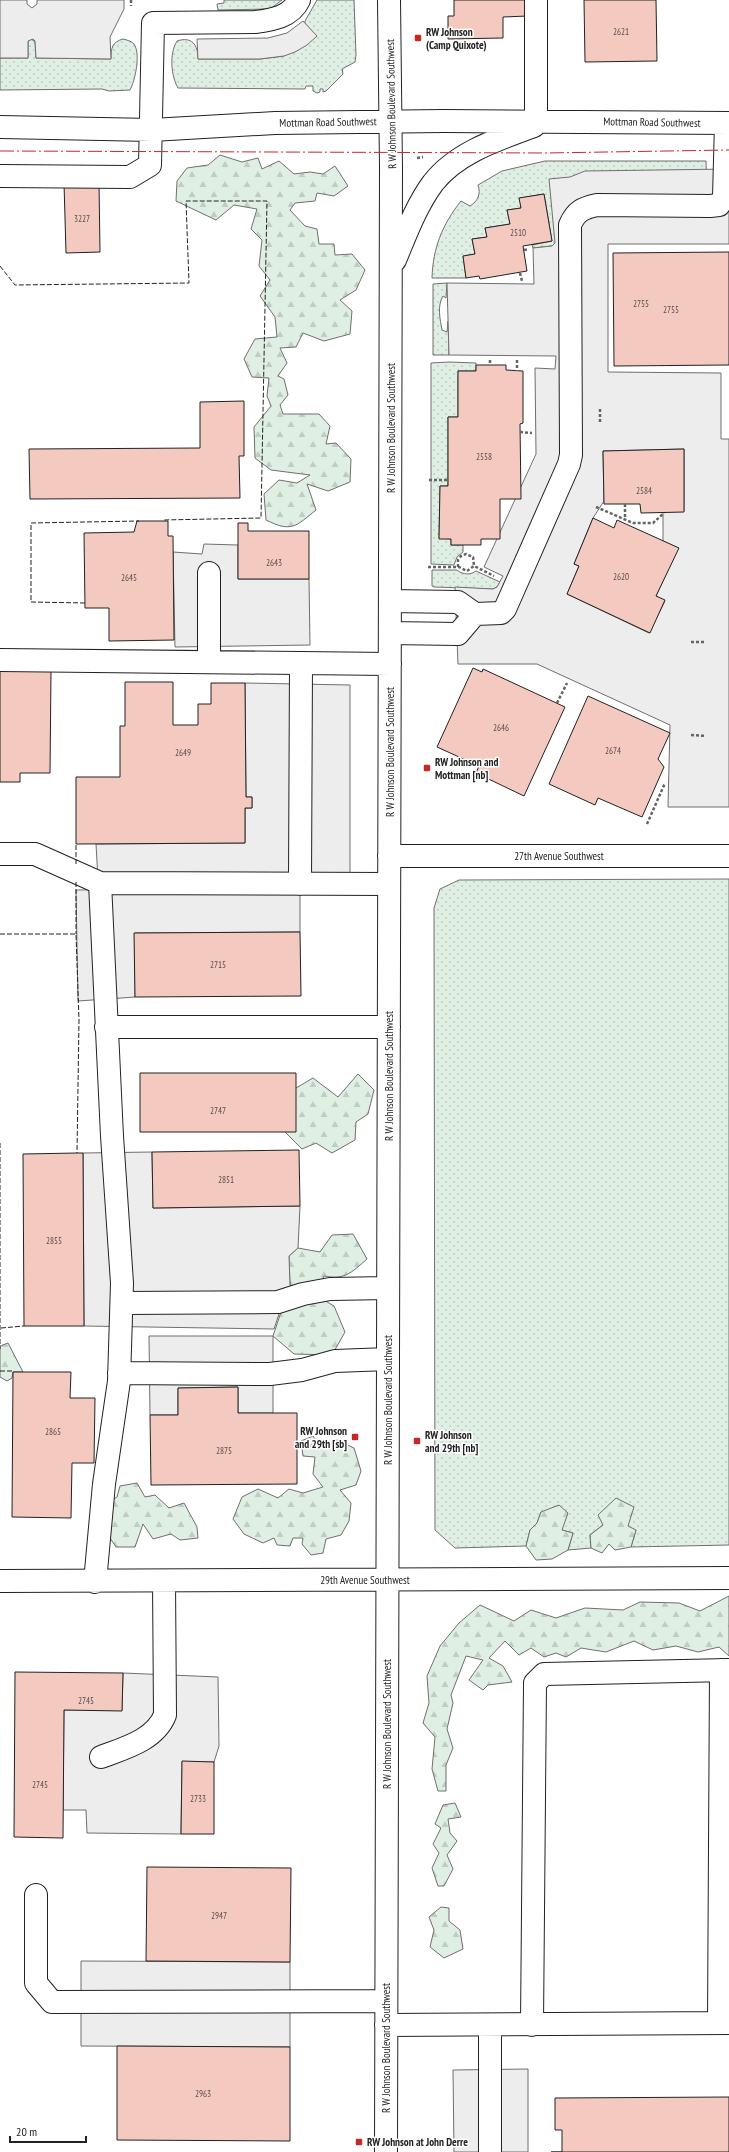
<svg xmlns="http://www.w3.org/2000/svg" width="729" height="2152" viewBox="0 0 729 2152" font-family="'PT Sans Narrow',sans-serif">
<style>
.green{fill:url(#green-dots);stroke:#6f6f6f}
.forest{fill:url(#forest-firs);stroke:#6f6f6f}
.parking{fill:#ededed;stroke:#6f6f6f;fill-rule:evenodd}
.building{fill:#f3c9c0;stroke:#222}
.lines{fill:none;stroke-linecap:round;stroke-linejoin:round}
.minor-casing{stroke:#222;stroke-width:24}
.path{stroke:#646464;stroke-width:2.5;stroke-dasharray:3 2;stroke-linecap:butt}
.minor{stroke:#fff;stroke-width:22}
.fence{stroke:#222;stroke-width:1;stroke-dasharray:5 2;stroke-linecap:butt}
.power{stroke:#c62828;stroke-width:1;stroke-dasharray:14 3 2 3;stroke-linecap:butt}
.poi-dot{fill:#c62828;stroke:#fff;stroke-width:1.5}
.labels{text-anchor:middle;dominant-baseline:central;stroke-width:3;stroke-linejoin:round;paint-order:stroke}
.number-label{font-size:9px;fill:#564c4a}
.poi-label{font-size:11px;font-weight:bold;fill:#222;stroke:#fff;text-anchor:start}
.street-label{font-size:11px;fill:#222;stroke:#fff}
</style>
<defs>
<pattern id="green-dots" width="8" height="8" patternUnits="userSpaceOnUse"><rect width="8" height="8" fill="#e0efe3"/><path d="M2 2h.1M6 6h.1" fill="none" stroke="#c0cdc2" stroke-width="1.8" stroke-linecap="round"/></pattern>
<pattern id="forest-firs" width="22" height="20" patternUnits="userSpaceOnUse"><rect width="22" height="20" fill="#e0efe3"/><path d="M5 1l3.5 6h-7zM16 11l3.5 6h-7z" fill="#c0cdc2"/></pattern>
</defs>
<rect width="100%" height="100%" fill="#fff"/>
<path class="green" d="M 224,0 L 282,0 L 270,9 L 218,10 L 217,4 L 224,3 Z
M 317,0 L 354,0 L 356,55 L 355,62 L 342,69 L 343,74 L 326,91 L 323,92 L 323,89 L 320,89 L 320,92 L 317,93 L 313,91 L 313,86 L 306,86 L 305,89 L 178,88 C 171,76 169,54 177,41 C 192,36 198,45 198,59 L 260,59 L 284,56 L 316,36 L 305,24 L 305,21 Z
M 30,39 L 35,41 L 36,58 L 111,59 C 111,48 112,42 123,39 C 127,40 131,41 134,44 C 141,54 135,81 130,90 L 109,91 L 102,89 L 0,90 L 0,58 L 28,58 L 28,41 Z
M 545,161 L 706,161 L 707,190 L 555,243 L 552,246 L 533,248 L 532,245 L 552,241 L 544,194 L 520,198 L 521,208 L 507,210 L 510,224 L 485,228 L 487,237 L 472,239 L 475,254 L 463,256 L 466,278 L 432,278 C 433,248 442,225 461,201 L 470,206 C 478,201 481,194 478,185 L 502,171 Z
M 447,283 L 446,298 L 443,296 C 437,306 440,319 442,330 L 447,332 L 448,321 L 449,355 L 433,355 L 433,284 Z
M 449,362 L 476,363 L 476,371 L 458,371 L 458,417 L 448,417 L 448,486 L 440,486 L 439,538 L 451,539 L 451,545 L 463,545 L 463,552 L 457,557 L 454,565 L 431,564 L 431,363 Z
M 432,570 L 457,570 C 463,575 471,575 476,571 L 500,582 L 497,587 L 493,589 L 434,587 L 432,586 Z
M 729,879 L 729,1545 L 631,1547 L 636,1530 L 603,1525 L 590,1535 L 591,1548 L 568,1550 L 573,1533 L 562,1530 L 541,1512 L 537,1523 L 530,1530 L 526,1546 L 455,1548 L 435,1530 L 434,908 L 440,889 L 459,880 Z"/>
<path class="forest" d="M 220,155 L 242,162 L 258,158 L 262,169 L 279,161 L 294,174 L 310,172 L 323,174 L 335,166 L 348,186 L 334,196 L 317,193 L 315,201 L 295,203 L 290,210 L 305,226 L 317,229 L 319,244 L 334,244 L 335,255 L 352,254 L 365,270 L 356,290 L 340,300 L 352,311 L 350,334 L 324,341 L 303,333 L 296,347 L 280,348 L 287,363 L 278,376 L 284,379 L 288,395 L 280,405 L 283,414 L 319,414 L 330,426 L 326,444 L 336,443 L 351,459 L 350,482 L 328,491 L 307,484 L 316,510 C 296,526 292,533 266,520 L 264,494 L 279,480 L 297,483 L 310,475 L 271,470 L 255,458 L 254,427 L 271,406 L 267,396 L 269,378 L 252,377 L 244,359 L 255,339 L 277,337 L 275,317 L 260,296 L 270,280 L 259,266 L 262,240 L 251,229 L 257,209 L 234,205 L 216,220 L 176,201 L 177,181 L 187,168 L 208,165 Z
M 358,1074 L 374,1090 L 368,1114 L 356,1122 L 355,1140 L 332,1153 L 316,1143 L 302,1149 L 285,1132 L 286,1098 L 296,1088 L 313,1078 L 338,1097 Z
M 353,1234 L 367,1259 C 351,1273 345,1280 324,1276 L 318,1290 L 312,1293 L 334,1306 L 345,1332 L 332,1355 L 294,1354 L 273,1336 L 290,1285 L 289,1256 L 298,1248 L 320,1252 L 332,1235 Z
M 8,1343 L 23,1372 L 13,1372 L 12,1378 L 7,1381 L 0,1377 L 0,1346 Z
M 313,1436 L 321,1448 L 337,1440 L 354,1448 L 361,1471 L 356,1485 L 340,1490 L 351,1503 L 349,1521 L 341,1535 L 326,1539 L 323,1553 L 311,1555 L 302,1544 L 303,1538 L 293,1538 L 290,1546 L 277,1545 L 274,1538 L 263,1543 L 244,1534 L 233,1519 L 242,1497 L 258,1489 L 278,1498 L 289,1489 L 303,1493 L 323,1487 L 313,1474 L 315,1457 L 303,1456 L 301,1441 Z
M 137,1483 L 145,1497 L 155,1495 L 169,1508 L 184,1503 L 197,1527 L 198,1538 L 180,1540 L 171,1534 L 153,1539 L 143,1524 L 135,1547 L 116,1547 L 108,1535 L 107,1503 L 117,1497 L 120,1486 Z
M 616,1498 L 634,1507 L 628,1526 L 636,1530 L 631,1547 L 615,1550 L 609,1544 L 602,1553 L 591,1548 L 590,1535 L 603,1525 L 598,1515 Z
M 559,1505 L 568,1513 L 562,1530 L 573,1533 L 568,1550 L 552,1559 L 536,1560 L 526,1546 L 530,1530 L 537,1523 L 541,1512 Z
M 729,1596 L 729,1656 L 719,1647 L 698,1652 L 676,1646 L 653,1650 L 634,1641 L 606,1652 L 581,1648 L 566,1657 L 556,1653 L 544,1657 L 531,1648 L 519,1655 L 505,1641 L 489,1658 L 503,1666 L 512,1682 L 488,1685 L 483,1690 L 469,1680 L 483,1660 L 466,1656 L 451,1695 L 453,1703 L 447,1729 L 453,1748 L 446,1765 L 446,1791 L 438,1791 L 432,1769 L 435,1737 L 423,1723 L 429,1703 L 427,1676 L 440,1646 L 459,1623 L 480,1605 L 514,1621 L 531,1610 L 556,1618 L 585,1608 L 623,1610 L 640,1602 L 679,1603 L 700,1611 Z
M 455,1803 L 461,1817 L 448,1819 L 450,1833 L 457,1841 L 447,1855 L 453,1869 L 444,1886 L 438,1886 L 432,1868 L 439,1853 L 433,1844 L 441,1828 L 435,1824 L 443,1805 Z
M 441,1907 L 449,1908 L 449,1921 L 460,1930 L 463,1949 L 444,1958 L 430,1947 L 434,1930 L 429,1917 Z"/>
<path class="parking" d="M 0,0 L 27,0 L 27,4 L 32,8 L 37,4 L 37,0 L 124,0 L 124,9 L 110,37 L 111,59 L 36,58 L 35,41 L 33,39 L 28,41 L 28,58 L 0,58 Z
M 303,21 L 317,36 L 307,45 L 295,52 L 284,56 L 260,59 L 198,59 L 197,39 L 268,38 L 287,33 Z
M 729,169 L 729,244 L 608,244 L 608,372 L 721,373 L 721,439 L 729,439 L 729,807 L 668,807 L 670,725 L 537,664 L 458,664 L 455,587 L 493,589 L 497,587 L 503,576 L 484,567 L 536,454 L 535,368 L 555,369 L 556,356 L 449,355 L 447,283 L 534,284 L 533,248 L 552,246 L 555,243 L 549,179 L 570,177 L 585,171 ZM 684,449 L 684,511 L 663,512 L 663,541 L 678,548 L 656,596 L 665,601 L 649,633 L 567,594 L 579,566 L 574,564 L 593,518 L 604,501 L 603,451 Z
M 204,544 L 238,545 L 238,579 L 309,579 L 310,645 L 175,647 L 173,552 L 202,554 Z
M 245,683 L 350,685 L 350,880 L 98,880 L 96,844 L 245,843 L 245,808 L 252,808 L 252,797 L 246,797 Z
M 300,888 L 300,932 L 135,933 L 135,997 L 78,1001 L 76,890 Z
M 152,1152 L 153,1208 L 300,1206 L 298,1248 L 289,1256 L 290,1285 L 303,1304 L 280,1311 L 274,1329 L 84,1326 L 83,1153 Z
M 149,1336 L 273,1336 L 273,1413 L 238,1413 L 238,1387 L 178,1388 L 178,1415 L 150,1415 Z
M 123,1673 L 218,1677 L 219,1746 L 214,1762 L 182,1762 L 181,1834 L 87,1833 L 86,1810 L 63,1810 L 64,1710 L 122,1710 Z
M 81,1961 L 290,1962 L 290,2047 L 81,2046 Z
M 528,2069 L 528,2152 L 454,2152 L 453,2070 Z"/>
<path class="building" d="M 454,0 L 528,0 L 528,16 L 503,17 L 503,38 L 448,39 L 448,16 L 454,16 Z
M 584,0 L 656,0 L 657,61 L 585,62 Z
M 99,182 L 100,252 L 66,253 L 64,183 Z
M 544,194 L 552,241 L 523,246 L 527,271 L 480,279 L 479,276 L 466,278 L 463,256 L 475,254 L 472,239 L 487,237 L 485,228 L 510,224 L 507,210 L 521,208 L 519,198 Z
M 729,252 L 729,365 L 614,366 L 613,253 Z
M 476,365 L 506,365 L 506,370 L 523,371 L 523,423 L 520,424 L 521,499 L 500,499 L 500,539 L 481,539 L 481,545 L 451,545 L 451,539 L 439,539 L 440,486 L 448,486 L 448,417 L 458,417 L 458,371 L 476,371 Z
M 244,401 L 244,456 L 239,456 L 240,498 L 30,499 L 29,449 L 200,448 L 200,402 Z
M 684,449 L 684,512 L 641,513 L 640,504 L 604,504 L 603,451 Z
M 593,518 L 614,528 L 617,520 L 679,548 L 656,596 L 665,600 L 650,633 L 567,594 L 579,566 L 574,564 Z
M 137,521 L 168,521 L 168,536 L 173,536 L 174,640 L 109,641 L 109,608 L 85,608 L 84,533 L 134,532 Z
M 238,523 L 248,523 L 248,531 L 309,531 L 309,579 L 238,579 Z
M 473,668 L 482,672 L 483,669 L 565,707 L 524,796 L 476,773 L 479,766 L 437,747 Z
M 0,671 L 51,671 L 50,773 L 20,773 L 20,782 L 0,782 Z
M 125,682 L 173,682 L 173,725 L 198,725 L 198,704 L 211,704 L 211,683 L 245,683 L 246,797 L 252,797 L 252,808 L 245,808 L 245,843 L 76,844 L 76,777 L 120,777 L 120,726 L 125,726 Z
M 588,696 L 670,733 L 658,759 L 664,767 L 642,817 L 598,798 L 595,805 L 549,784 Z
M 300,932 L 301,996 L 135,997 L 134,933 Z
M 140,1073 L 296,1073 L 296,1132 L 140,1132 Z
M 299,1150 L 300,1206 L 153,1208 L 152,1152 Z
M 77,1153 L 83,1153 L 84,1326 L 24,1326 L 23,1154 Z
M 13,1372 L 71,1372 L 70,1398 L 95,1398 L 94,1463 L 72,1463 L 71,1518 L 12,1517 Z
M 238,1387 L 238,1413 L 297,1413 L 297,1484 L 151,1485 L 150,1415 L 178,1415 L 178,1388 Z
M 15,1672 L 123,1673 L 122,1711 L 64,1710 L 63,1838 L 14,1837 Z
M 182,1761 L 214,1762 L 214,1834 L 181,1834 Z
M 147,1867 L 291,1868 L 290,1962 L 146,1961 Z
M 117,2046 L 290,2047 L 290,2141 L 117,2140 Z
M 729,2097 L 729,2152 L 551,2152 L 562,2152 L 562,2130 L 555,2130 L 555,2098 Z"/>
<g class="lines">
<g class="minor-casing">
<path id="minor" d="M 536,0 L 536,121
M 0,127 L 152,130 L 275,123 L 443,121 L 729,123
M 0,176 L 130,177 L 150,165 L 153,23 L 255,22 C 272,20 291,17 299,0
M 395,260 C 406,234 416,206 433,183 C 457,152 499,139 534,126
M 209,573 L 209,662
M 390,601 L 458,602 L 475,614 L 501,613 L 505,609 L 569,464 L 571,455 L 570,225 C 576,211 583,208 597,205 L 710,206 L 719,205 L 724,197 L 726,123
M 390,633 L 458,634 L 475,614
M 0,660 L 390,664
M 0,854 L 35,854 L 100,883 L 389,884
M 389,856 L 729,856
M 300,884 L 301,663
M 106,1027 L 389,1027
M 122,1303 L 278,1302 L 303,1294 L 330,1289 L 388,1288
M 119,1373 L 270,1374 L 302,1370 L 335,1361 L 388,1359
M 0,1581 L 729,1578
M 95,1582 L 104,1484 L 119,1381 L 122,1283 L 112,1136 L 100,883
M 101,1757 C 125,1748 155,1740 165,1715 L 164,1581
M 36,1895 L 36,1983 L 52,2002 L 386,2001
M 719,2023 L 721,1670
M 386,2025 L 729,2023
M 532,2025 L 535,1683 L 544,1674 L 729,1670
M 490,2026 L 490,2152
M 386,2152 L 391,168 L 389,0"/>
</g>
<path class="path" d="M 131,0 L 131,6
M 417,158 L 423,157
M 524,250 L 529,249
M 520,273 L 522,281
M 490,360 L 490,365
M 517,360 L 517,371
M 600,409 L 600,424
M 520,432 L 532,433
M 429,480 L 448,480
M 625,504 L 625,519
M 596,507 L 633,523 L 653,523 L 664,513
M 428,567 L 459,567 L 467,571 L 474,566 L 494,576
M 458,567 L 458,560 L 461,556 L 466,554 L 473,557 L 474,566
M 691,642 L 706,642
M 557,703 L 567,683
M 691,735 L 706,736
M 647,824 L 665,783"/>
<use href="#minor" class="minor"/>
<path class="fence" d="M 0,266 L 15,285 L 189,283 L 186,201 L 267,201 L 261,518 L 163,520
M 85,603 L 31,602 L 31,523 L 139,521
M 76,864 L 76,844
M 76,882 L 76,934
M 0,934 L 76,934 L 79,1020 L 77,1153
M 0,1143 L 0,1349
M 1,1328 L 24,1326
M 0,1371 L 13,1371"/>
<path class="power" d="M 0,151 L 546,153 L 729,150"/>
</g>
<g class="poi-dot">
<rect x="414" y="34" width="8" height="8" rx="2"/>
<rect x="423" y="764" width="8" height="8" rx="2"/>
<rect x="351" y="1433" width="8" height="8" rx="2"/>
<rect x="413" y="1437" width="8" height="8" rx="2"/>
<rect x="355" y="2138" width="8" height="8" rx="2"/>
</g>
<g class="labels">
<g class="number-label">
<text x="621" y="31">2621</text>
<text x="82" y="218">3227</text>
<text x="518" y="232">2510</text>
<text x="641" y="303">2755</text>
<text x="671" y="309">2755</text>
<text x="484" y="456">2558</text>
<text x="644" y="490">2584</text>
<text x="274" y="562">2643</text>
<text x="621" y="576">2620</text>
<text x="129" y="577">2645</text>
<text x="501" y="727">2646</text>
<text x="613" y="750">2674</text>
<text x="183" y="752">2649</text>
<text x="218" y="964">2715</text>
<text x="218" y="1110">2747</text>
<text x="226" y="1179">2851</text>
<text x="54" y="1240">2855</text>
<text x="53" y="1431">2865</text>
<text x="224" y="1450">2875</text>
<text x="86" y="1700">2745</text>
<text x="40" y="1784">2745</text>
<text x="198" y="1798">2733</text>
<text x="219" y="1915">2947</text>
<text x="203" y="2093">2963</text>
</g>
<g class="poi-label">
<text x="426" y="32">RW Johnson<tspan x="426" dy="13">(Camp Quixote)</tspan></text>
<text x="435" y="762">RW Johnson and<tspan x="435" dy="13">Mottman [nb]</tspan></text>
<text x="347" y="1431" text-anchor="end">RW Johnson<tspan x="347" dy="13">and 29th [sb]</tspan></text>
<text x="425" y="1435">RW Johnson<tspan x="425" dy="13">and 29th [nb]</tspan></text>
<text x="367" y="2142">RW Johnson at John Derre</text>
</g>
<g class="street-label">
<text transform="translate(391 104) rotate(-91)">R W Johnson Boulevard Southwest</text>
<text transform="translate(328 122) rotate(-1)">Mottman Road Southwest</text>
<text transform="translate(652 122) rotate(1)">Mottman Road Southwest</text>
<text transform="translate(391 428) rotate(-90)">R W Johnson Boulevard Southwest</text>
<text transform="translate(390 752) rotate(-90)">R W Johnson Boulevard Southwest</text>
<text x="559" y="856">27th Avenue Southwest</text>
<text transform="translate(389 1076) rotate(-90)">R W Johnson Boulevard Southwest</text>
<text transform="translate(388 1400) rotate(-90)">R W Johnson Boulevard Southwest</text>
<text x="365" y="1580">29th Avenue Southwest</text>
<text transform="translate(387 1724) rotate(-90)">R W Johnson Boulevard Southwest</text>
<text transform="translate(386 2048) rotate(-90)">R W Johnson Boulevard Southwest</text>
</g>
</g>
<path d="M10 2136v6h76v-6" fill="none" stroke="#222222" stroke-width="2"/>
<text x="16" y="2136" font-size="12" fill="#222222" stroke="#ffffff" stroke-width="3" paint-order="stroke">20 m</text>
</svg>
